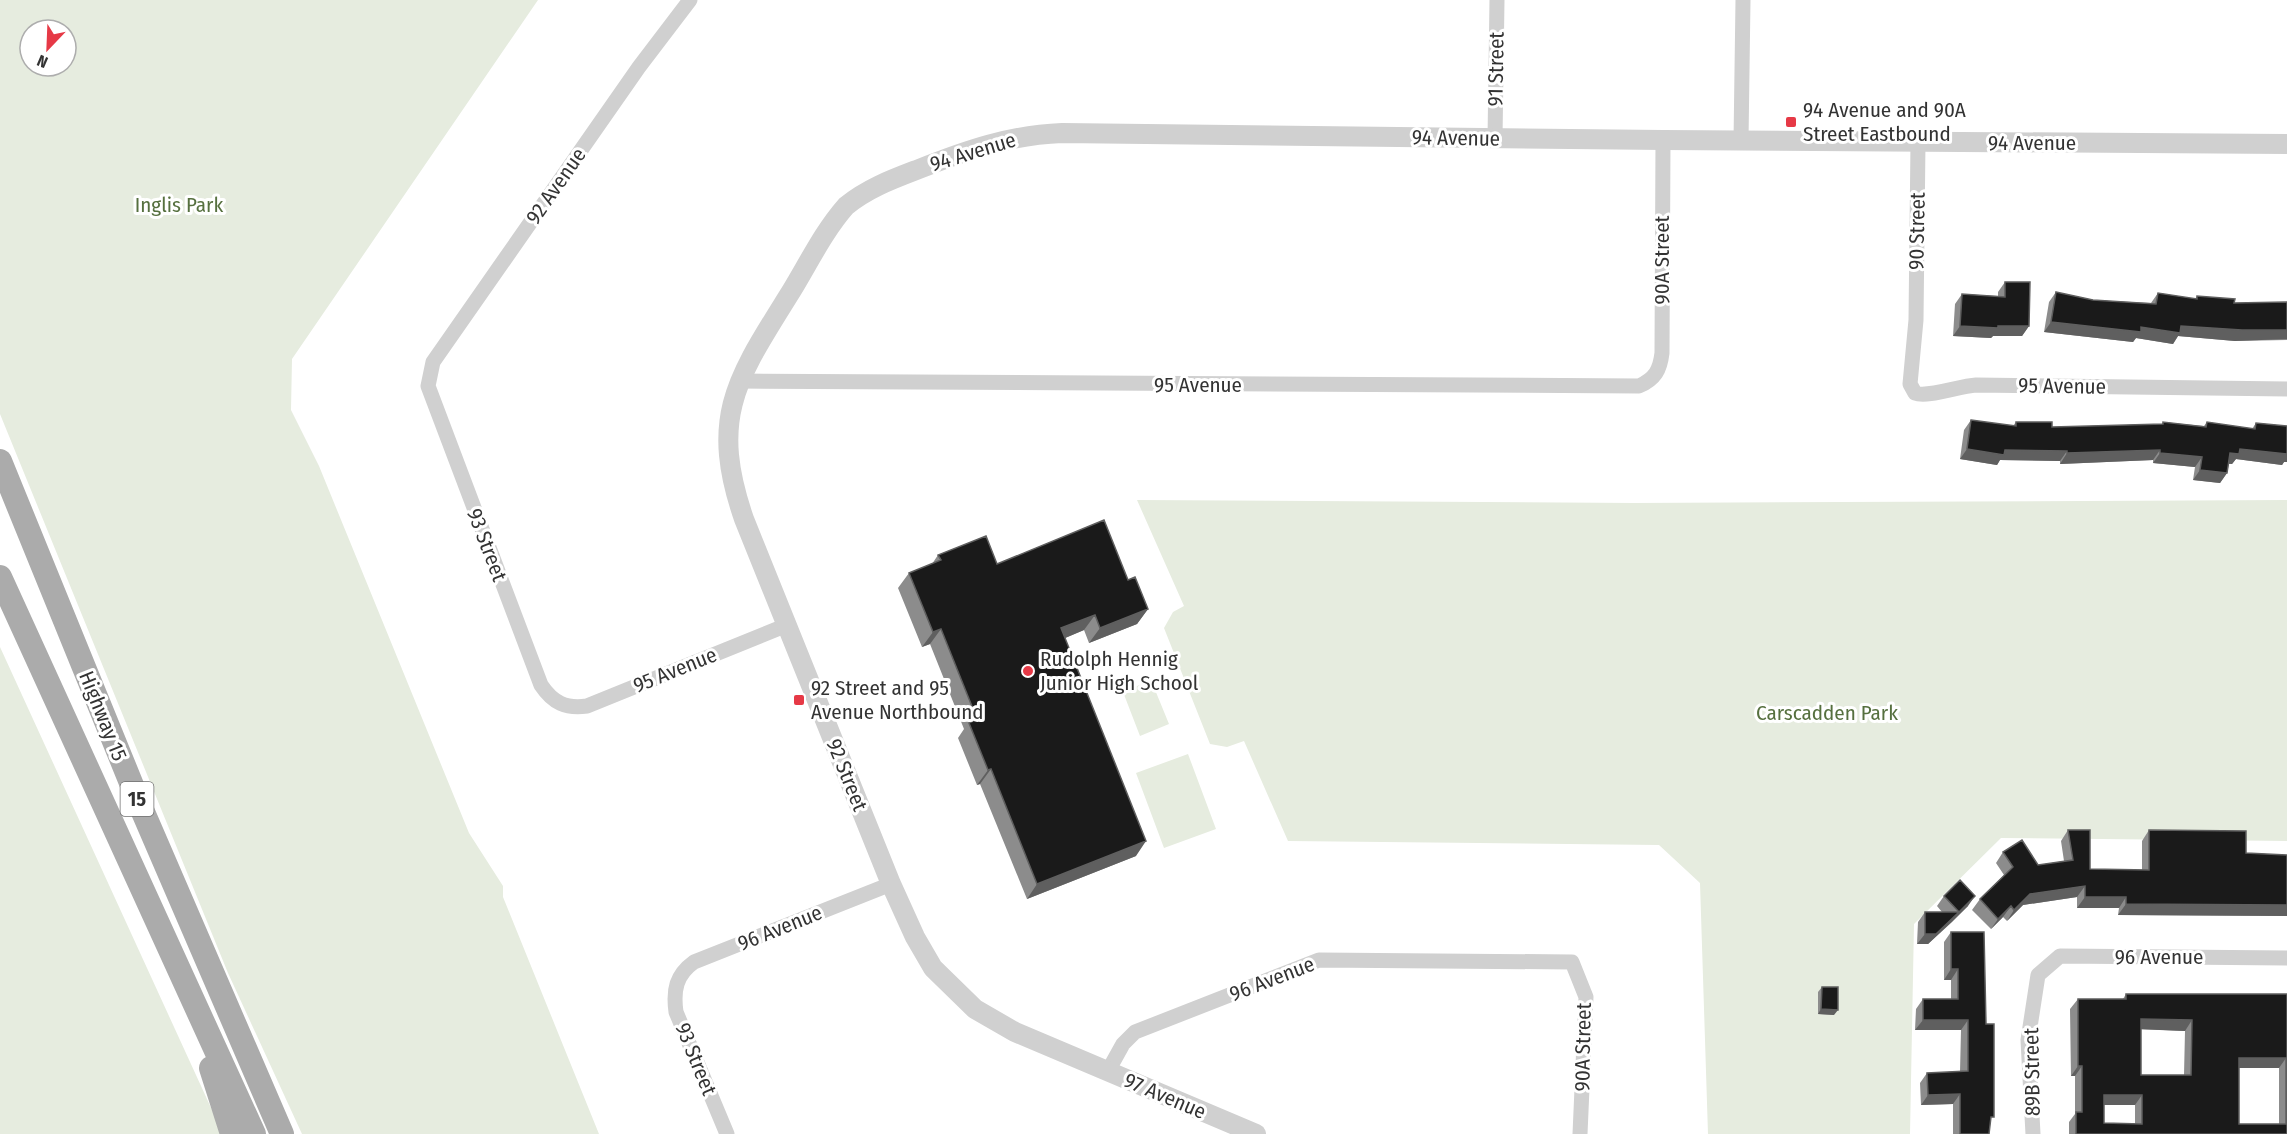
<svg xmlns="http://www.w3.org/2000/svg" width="2287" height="1134" viewBox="0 0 2287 1134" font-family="'Fira Sans Condensed',sans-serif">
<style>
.green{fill:#e6ecdf;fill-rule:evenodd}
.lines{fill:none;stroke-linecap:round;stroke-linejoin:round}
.minor{stroke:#d0d0d0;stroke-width:15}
.tertiary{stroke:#d0d0d0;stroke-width:20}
.primary{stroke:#ababab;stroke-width:24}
.wall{fill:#8c8c8c;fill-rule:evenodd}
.shaded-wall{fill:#5f5f5f}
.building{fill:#1a1a1a;stroke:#5f5f5f;stroke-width:1.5;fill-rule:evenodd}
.poi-dot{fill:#e63946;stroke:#fff;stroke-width:2}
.labels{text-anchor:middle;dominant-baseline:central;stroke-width:6;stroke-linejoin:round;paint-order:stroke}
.shield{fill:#fff;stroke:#707070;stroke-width:1.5}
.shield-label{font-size:20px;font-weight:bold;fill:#333}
.street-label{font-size:21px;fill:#333;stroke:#fff}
.poi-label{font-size:21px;fill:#333;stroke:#fff;text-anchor:start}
.park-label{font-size:21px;fill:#56703f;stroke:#fff}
</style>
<rect width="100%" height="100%" fill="#fff"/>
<path class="green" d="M 0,0 L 538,0 L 292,359 L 291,410 L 319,466 L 469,833 L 503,886 L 503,897 L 599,1134 L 302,1134 L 228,973 L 0,414 ZM 30,30 L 66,30 L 66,66 L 30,66 Z
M 1137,500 L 1634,503 L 2287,500 L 2287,841 L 2001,838 L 1914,924 L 1910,1134 L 1708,1134 L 1700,883 L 1659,845 L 1288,841 L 1244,741 L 1227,747 L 1210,744 L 1164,628 L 1173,612 L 1184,606 Z
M 0,647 L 223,1134 L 0,1134 Z
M 1151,680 L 1169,724 L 1140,736 L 1123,692 Z
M 1188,754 L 1216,829 L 1164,848 L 1136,773 Z"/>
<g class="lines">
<path class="minor" d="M 690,0 L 639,67 L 433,362 L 428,386 L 541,685 C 553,703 566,709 587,706 L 787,625
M 1495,139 L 1497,0
M 1741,141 L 1743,0
M 1918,142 L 1916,320 L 1910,384 L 1915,393 C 1927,398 1959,386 1976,385 L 2287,389
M 739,381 L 1639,386 C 1655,379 1660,370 1662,353 L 1663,140
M 1108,1071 L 1123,1044 L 1135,1032 L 1319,960 L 1572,962 L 1586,997 L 1580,1134
M 727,1134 L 676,1012 C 673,990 676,975 694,962 L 891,884
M 2033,1134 L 2028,1040 L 2038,975 L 2060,956 L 2287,958"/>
<path class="tertiary" d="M 1256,1134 L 1015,1032 L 975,1009 L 933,968 L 915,937 L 891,884 L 744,519 C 708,415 738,377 792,290 C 809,262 824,231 846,206 C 868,188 893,179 919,169 C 967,150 1010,135 1062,133 L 1663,140 L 2287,144"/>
<path class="primary" d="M 0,461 L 140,805 L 282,1134
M 0,577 L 254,1134
M 211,1068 L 232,1134"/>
</g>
<path class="wall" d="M 2005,282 L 2029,326 L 2022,336 L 1993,336 L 1991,338 L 1953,336 L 1955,304 L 1962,294 L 1998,296 L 1998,292 Z
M 2056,292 L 2093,300 L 2151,303 L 2158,293 L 2195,299 L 2197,296 L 2234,303 L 2287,302 L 2287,342 L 2287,340 L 2235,341 L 2178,336 L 2173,344 L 2136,338 L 2133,342 L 2044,332 L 2049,302 Z
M 1971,420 L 2013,426 L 2016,422 L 2052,427 L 2162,424 L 2163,422 L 2204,426 L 2207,422 L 2252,429 L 2256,423 L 2287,426 L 2287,462 L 2284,462 L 2282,465 L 2236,459 L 2232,464 L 2229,464 L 2227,473 L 2220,483 L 2193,480 L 2195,467 L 2153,463 L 2153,460 L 2060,464 L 2060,461 L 2000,460 L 1997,465 L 1960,459 L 1964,430 Z
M 938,555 L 997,564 L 1128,580 L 1148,609 L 1137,624 L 1089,643 L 1084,630 L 1065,638 L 1136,856 L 1027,899 L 980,784 L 977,785 L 958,738 L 964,729 L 930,644 L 922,647 L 898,588 L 909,573 L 932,564 Z
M 2068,830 L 2090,869 L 2142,870 L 2142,841 L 2149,830 L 2246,853 L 2287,855 L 2287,916 L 2118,915 L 2119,908 L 2077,908 L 2077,897 L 2023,905 L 2007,921 L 2003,917 L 1991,929 L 1972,910 L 1980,899 L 2004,875 L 1996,863 L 2003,852 L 2038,865 L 2064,861 L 2061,841 Z
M 1944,896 L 1968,906 L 1928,944 L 1917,944 L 1918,922 L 1925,912 L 1942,912 L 1937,906 Z
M 1951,932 L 1986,1024 L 1990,1123 L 1989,1134 L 1953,1134 L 1953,1104 L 1921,1105 L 1920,1083 L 1927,1073 L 1960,1072 L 1961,1030 L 1915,1030 L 1916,1009 L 1923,999 L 1951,999 L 1951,980 L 1944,980 L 1944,942 Z
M 1822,987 L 1834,1015 L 1818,1014 L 1818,992 Z
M 2126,994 L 2287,994 L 2287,1134 L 2069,1134 L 2069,1122 L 2075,1114 L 2075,1076 L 2071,1076 L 2070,1009 L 2078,999 L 2123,999 ZM 2141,1029 L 2185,1031 L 2184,1075 L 2141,1075 ZM 2239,1068 L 2279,1068 L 2279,1124 L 2239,1124 ZM 2104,1105 L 2135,1105 L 2135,1124 L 2104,1123 Z"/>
<path class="shaded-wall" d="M 2051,322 L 2141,327 L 2181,326 L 2287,330 L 2287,339 L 2235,341 L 2178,336 L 2173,344 L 2136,338 L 2133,342 L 2044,332 Z
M 1960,326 L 2029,326 L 2022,336 L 1993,336 L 1991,338 L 1953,336 Z
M 1967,449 L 2005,450 L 2067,451 L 2060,461 L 2000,460 L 1997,465 L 1960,459 Z
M 2240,449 L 2287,454 L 2287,462 L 2284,462 L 2282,465 L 2236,459 L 2232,464 L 2223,463 L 2230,453 Z
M 2160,450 L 2153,460 L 2060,464 L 2067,453 Z
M 2160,453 L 2202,457 L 2195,467 L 2153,463 Z
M 2200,470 L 2227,473 L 2220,483 L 2193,480 Z
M 1148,609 L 1137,624 L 1089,643 L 1100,628 Z
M 1095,615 L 1084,630 L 1051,644 L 1061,628 Z
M 941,629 L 930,644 L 922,647 L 933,632 Z
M 991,769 L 980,784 L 977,785 L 988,770 Z
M 1146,841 L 1136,856 L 1027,899 L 1037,884 Z
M 2085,886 L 2077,897 L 2023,905 L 2007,921 L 2014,910 L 2030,894 Z
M 1975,896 L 1968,906 L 1952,922 L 1959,912 Z
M 2085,897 L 2126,897 L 2119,908 L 2077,908 Z
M 2126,904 L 2287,905 L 2287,916 L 2118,915 Z
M 2011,906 L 2003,917 L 1991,929 L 1998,919 Z
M 1959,912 L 1952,922 L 1928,944 L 1917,944 L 1925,934 Z
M 1951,969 L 1958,969 L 1951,980 L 1944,980 Z
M 1821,1009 L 1838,1010 L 1834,1015 L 1818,1014 Z
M 2141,1019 L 2192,1020 L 2185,1031 L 2134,1029 Z
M 1923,1020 L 1968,1020 L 1961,1030 L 1915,1030 Z
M 2239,1058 L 2286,1058 L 2279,1068 L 2232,1068 Z
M 2078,1066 L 2082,1066 L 2075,1076 L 2071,1076 Z
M 1960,1094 L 1953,1104 L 1921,1105 L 1928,1095 Z
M 2104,1095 L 2142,1095 L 2135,1105 L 2097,1105 Z"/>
<path class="building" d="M 2005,282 L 2030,282 L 2029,326 L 1998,326 L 1998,328 L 1960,326 L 1962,294 L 2005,297 Z
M 2056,292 L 2093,300 L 2156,304 L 2158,293 L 2197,299 L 2197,296 L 2235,299 L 2234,303 L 2287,302 L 2287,330 L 2242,330 L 2181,326 L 2180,333 L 2141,327 L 2141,332 L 2051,322 Z
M 1971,420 L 2016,426 L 2016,422 L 2052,422 L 2052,427 L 2163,424 L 2163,422 L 2206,427 L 2207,422 L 2255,429 L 2256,423 L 2287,426 L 2287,454 L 2240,449 L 2239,454 L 2230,453 L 2227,473 L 2200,470 L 2202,457 L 2160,453 L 2160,450 L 2067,453 L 2067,451 L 2005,450 L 2004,455 L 1967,449 Z
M 1104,520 L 1128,580 L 1135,577 L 1148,609 L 1100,628 L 1095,615 L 1061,628 L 1146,841 L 1037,884 L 991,769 L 988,770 L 969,723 L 977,719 L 941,629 L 933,632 L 909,573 L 941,560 L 938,555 L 986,536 L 997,564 Z
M 2068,830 L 2090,830 L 2090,869 L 2149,870 L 2149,830 L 2246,831 L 2246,853 L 2287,855 L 2287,905 L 2126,904 L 2126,897 L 2085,897 L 2085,886 L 2030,894 L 2014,910 L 2011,906 L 1998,919 L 1980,899 L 2013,867 L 2003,852 L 2022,840 L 2038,865 L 2073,860 Z
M 1960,880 L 1975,896 L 1959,912 L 1944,896 Z
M 1925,912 L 1959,912 L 1936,934 L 1925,934 Z
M 1951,932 L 1984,932 L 1986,1024 L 1994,1024 L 1994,1117 L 1991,1117 L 1989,1134 L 1960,1134 L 1960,1094 L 1928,1095 L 1927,1073 L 1968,1071 L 1968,1020 L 1923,1020 L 1923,999 L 1958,999 L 1958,969 L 1951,969 Z
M 1822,987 L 1838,987 L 1838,1010 L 1821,1009 Z
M 2126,994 L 2287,994 L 2287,1134 L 2076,1134 L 2076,1112 L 2082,1112 L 2082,1066 L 2078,1066 L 2078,999 L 2126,999 ZM 2141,1019 L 2192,1020 L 2191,1075 L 2141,1075 ZM 2239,1058 L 2286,1058 L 2286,1124 L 2239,1124 ZM 2104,1095 L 2142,1095 L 2142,1124 L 2104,1123 Z"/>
<g class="poi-dot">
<rect x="1785" y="116" width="12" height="12" rx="3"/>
<circle cx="1028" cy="671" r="6"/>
<rect x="793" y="694" width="12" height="12" rx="3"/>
</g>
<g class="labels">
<rect class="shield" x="120.5" y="782" width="33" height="34" rx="4.5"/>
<g class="shield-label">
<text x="137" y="799">15</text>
</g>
<g class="street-label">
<text transform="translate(1496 69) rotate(-89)">91 Street</text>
<text transform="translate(1456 138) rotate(1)">94 Avenue</text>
<text x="2032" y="143">94 Avenue</text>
<text transform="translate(973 152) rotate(-17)">94 Avenue</text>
<text transform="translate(556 186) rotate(-55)">92 Avenue</text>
<text transform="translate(1917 231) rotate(-89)">90 Street</text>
<text transform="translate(1662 260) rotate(-90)">90A Street</text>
<text x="1198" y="385">95 Avenue</text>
<text transform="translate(2062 386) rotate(1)">95 Avenue</text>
<text transform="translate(487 545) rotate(69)">93 Street</text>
<text transform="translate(675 670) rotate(-22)">95 Avenue</text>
<text transform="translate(103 716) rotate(68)">Highway 15</text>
<text transform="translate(847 775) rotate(68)">92 Street</text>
<text transform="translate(780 928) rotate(-22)">96 Avenue</text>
<text x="2159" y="957">96 Avenue</text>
<text transform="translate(1272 979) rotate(-21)">96 Avenue</text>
<text transform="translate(1583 1047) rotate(-89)">90A Street</text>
<text transform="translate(696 1059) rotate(68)">93 Street</text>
<text transform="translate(2032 1072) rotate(-91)">89B Street</text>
<text transform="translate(1165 1096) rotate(23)">97 Avenue</text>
</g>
<g class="poi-label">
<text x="1803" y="110">94 Avenue and 90A<tspan x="1803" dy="24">Street Eastbound</tspan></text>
<text x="1040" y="659">Rudolph Hennig<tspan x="1040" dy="24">Junior High School</tspan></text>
<text x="811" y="688">92 Street and 95<tspan x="811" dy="24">Avenue Northbound</tspan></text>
</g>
<g class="park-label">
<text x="179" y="205">Inglis Park</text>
<text x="1827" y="713">Carscadden Park</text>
</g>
</g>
<g transform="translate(48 48) rotate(203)"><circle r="28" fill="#ffffff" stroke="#adadad" stroke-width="1.5"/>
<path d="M0-4.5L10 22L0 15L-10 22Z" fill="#e63946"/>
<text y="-9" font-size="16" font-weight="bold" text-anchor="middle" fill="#333333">N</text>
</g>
</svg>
